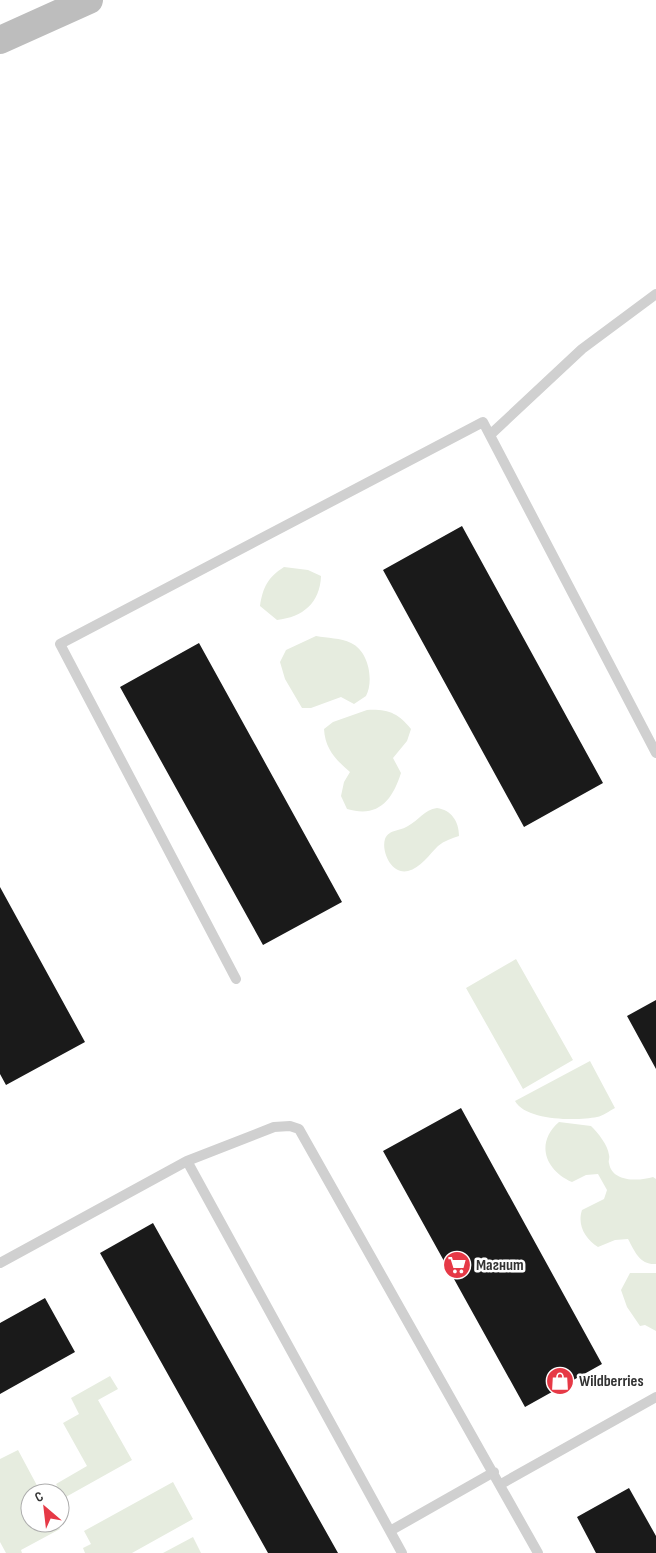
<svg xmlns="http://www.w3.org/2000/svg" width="656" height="1553" viewBox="0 0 656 1553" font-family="'Sofia Sans Condensed',sans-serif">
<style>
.green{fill:#e6ecdf}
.building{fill:#1a1a1a}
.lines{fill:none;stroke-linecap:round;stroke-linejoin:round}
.lane{stroke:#d0d0d0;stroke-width:10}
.secondary{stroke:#bdbdbd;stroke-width:28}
.labels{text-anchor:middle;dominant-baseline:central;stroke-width:5;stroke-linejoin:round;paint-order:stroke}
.poi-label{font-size:16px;font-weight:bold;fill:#333;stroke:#fff;text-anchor:start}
</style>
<rect width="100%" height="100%" fill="#fff"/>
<path class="green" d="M 284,567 L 308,570 L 321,576 C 320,603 303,617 277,620 L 260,606 C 263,587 268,577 284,567 Z
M 316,636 C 327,638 341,638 351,643 C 369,651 374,681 366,696 L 354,704 L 341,697 L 311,708 L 302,708 L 285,679 L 280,662 L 286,650 Z
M 367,710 C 388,709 398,713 411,729 L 407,741 L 393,758 L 401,773 C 392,801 378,818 347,809 L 341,796 L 344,782 L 350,772 C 336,760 325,749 324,729 L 333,722 Z
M 437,808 C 451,810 459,821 459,836 C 452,838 444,841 438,846 C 430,854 420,868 408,871 C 392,875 381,852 385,839 C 389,829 401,831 408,826 C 419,820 424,810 437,808 Z
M 516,959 L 573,1060 L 523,1089 L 466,988 Z
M 590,1061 L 615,1108 C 609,1111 603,1116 597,1117 C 577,1121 526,1121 515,1101 Z
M 559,1122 L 591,1126 C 598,1133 608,1145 609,1155 C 610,1158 608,1161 609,1163 C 612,1183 640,1181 653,1177 L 656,1179 L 656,1264 C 640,1265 635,1252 628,1239 L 615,1240 L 598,1247 C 585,1239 577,1225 582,1210 L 604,1199 L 607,1190 L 598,1174 L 586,1175 L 572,1182 C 545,1170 535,1143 559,1122 Z
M 630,1273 L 656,1273 L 656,1331 L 645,1325 L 640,1326 L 627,1307 L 621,1290 Z
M 110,1376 L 118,1389 L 98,1400 L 132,1460 L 64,1498 L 56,1484 L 87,1466 L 63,1423 L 79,1414 L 71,1398 Z
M 18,1450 L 41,1493 L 30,1493 L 30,1523 L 57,1523 L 60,1529 L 21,1550 L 22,1553 L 6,1553 L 0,1542 L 0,1459 Z
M 173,1482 L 193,1519 L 132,1553 L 85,1553 L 83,1548 L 91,1544 L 84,1531 Z
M 193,1537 L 201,1553 L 163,1553 Z"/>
<path class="building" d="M 462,526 L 603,783 L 524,827 L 383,570 Z
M 199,643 L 342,902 L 263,945 L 120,687 Z
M 0,887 L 85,1042 L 6,1085 L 0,1074 Z
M 656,1000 L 656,1069 L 627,1016 Z
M 461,1108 L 602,1364 L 525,1407 L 383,1151 Z
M 153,1223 L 242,1382 L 338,1553 L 268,1553 L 100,1253 Z
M 45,1298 L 75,1352 L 0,1394 L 0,1323 Z
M 629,1488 L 656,1536 L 656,1553 L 596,1553 L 577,1517 Z"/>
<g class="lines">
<path class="lane" d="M 490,435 L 582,349 L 656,294
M 236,979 L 60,644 L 483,422 L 656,753
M 187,1161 L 274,1127 L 290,1126 L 299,1129 L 538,1553
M 0,1263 L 187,1161 L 402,1553
M 501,1484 L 656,1397
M 390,1531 L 494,1472"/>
<path class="secondary" d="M 0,40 L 89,0"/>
</g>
<defs>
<g id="supermarket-disc" transform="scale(1.4375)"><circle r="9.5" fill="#e63946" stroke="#fff"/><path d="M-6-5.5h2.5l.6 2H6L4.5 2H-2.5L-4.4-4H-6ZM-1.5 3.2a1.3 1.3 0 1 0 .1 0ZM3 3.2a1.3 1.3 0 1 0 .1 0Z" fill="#fff"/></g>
<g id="shop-disc" transform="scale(1.4375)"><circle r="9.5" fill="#e63946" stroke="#fff"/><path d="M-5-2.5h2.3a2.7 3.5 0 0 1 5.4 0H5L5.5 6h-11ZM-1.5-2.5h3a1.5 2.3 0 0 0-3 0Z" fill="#fff"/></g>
</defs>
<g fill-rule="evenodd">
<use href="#supermarket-disc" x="457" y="1265"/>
<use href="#shop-disc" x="560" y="1381"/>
</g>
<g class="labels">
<g class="poi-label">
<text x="476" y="1265">Магнит</text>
<text x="579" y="1381">Wildberries</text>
</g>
</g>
<g transform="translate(45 1508) rotate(332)"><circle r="24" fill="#ffffff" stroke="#adadad"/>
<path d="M0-4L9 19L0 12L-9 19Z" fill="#e63946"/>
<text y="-8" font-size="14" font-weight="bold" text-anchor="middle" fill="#333333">С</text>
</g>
</svg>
